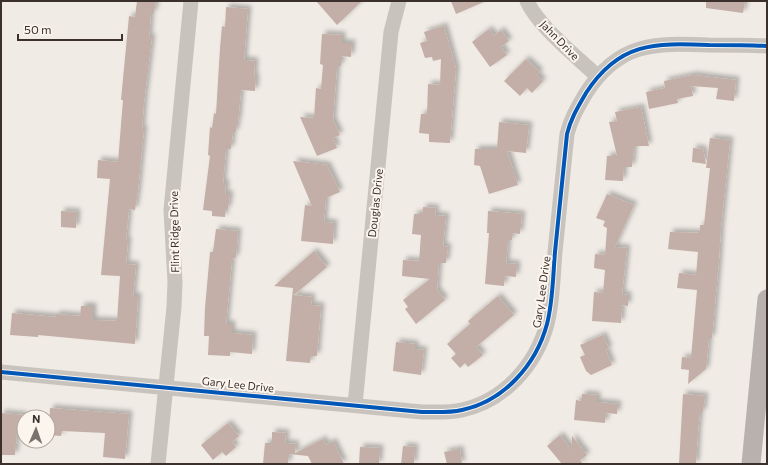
<svg xmlns="http://www.w3.org/2000/svg" width="768" height="465" viewBox="0 0 768 465" font-family="Commissioner,sans-serif">
<style>
.building{fill:#c3afa7;filter:url(#shadow)}
.lines{fill:none;stroke-linecap:round;stroke-linejoin:round}
.minor{stroke:#c9c3be;stroke-width:15}
.major{stroke:#b8b1ad;stroke-width:19}
.cycleway-casing{stroke:#fbf5ee;stroke-width:6}
.cycleway{stroke:#0057b8;stroke-width:4}
.labels{text-anchor:middle;dominant-baseline:central;stroke-width:4;stroke-linejoin:round;paint-order:stroke}
.street-label{font-size:11px;fill:#3b302b;stroke:#fbf5ee}
</style>
<defs>
<filter id="shadow"><feDropShadow dx="3.5" dy="-3.5" stdDeviation="2" flood-color="#0004"/></filter>
</defs>
<rect width="100%" height="100%" fill="#f0ebe5"/>
<path class="building" d="M 137,1 L 156,1 L 154,13 L 151,13 L 149,37 L 152,37 L 144,102 L 142,129 L 144,129 L 138,190 L 135,210 L 129,209 L 126,240 L 128,240 L 126,264 L 136,265 L 133,296 L 138,296 L 135,344 L 38,335 L 38,337 L 10,335 L 12,313 L 56,317 L 56,314 L 80,316 L 81,306 L 93,306 L 93,320 L 117,321 L 120,276 L 101,275 L 110,179 L 97,178 L 98,160 L 118,162 L 123,100 L 121,100 L 129,16 L 135,17 Z
M 316,1 L 362,1 L 337,25 Z
M 451,1 L 486,1 L 456,14 Z
M 706,1 L 745,1 L 743,13 L 706,8 Z
M 226,7 L 248,9 L 244,60 L 255,61 L 254,77 L 256,77 L 255,91 L 241,90 L 238,122 L 237,122 L 236,132 L 233,132 L 231,149 L 226,149 L 223,183 L 226,183 L 225,194 L 230,194 L 228,209 L 225,209 L 225,217 L 212,216 L 212,211 L 203,210 L 210,156 L 208,155 L 210,127 L 212,128 L 214,113 L 216,114 L 220,48 L 222,26 L 225,27 Z
M 444,26 L 456,69 L 450,143 L 429,142 L 429,134 L 419,133 L 421,114 L 427,114 L 428,84 L 440,85 L 441,59 L 433,61 L 432,57 L 425,58 L 420,43 L 427,41 L 424,32 Z
M 489,29 L 494,36 L 501,30 L 509,41 L 501,47 L 507,55 L 490,67 L 472,42 Z
M 322,34 L 342,35 L 342,43 L 352,43 L 351,57 L 341,56 L 341,66 L 337,66 L 333,120 L 340,135 L 333,138 L 337,148 L 317,156 L 300,117 L 314,118 L 316,88 L 321,89 L 323,65 L 320,64 Z
M 526,59 L 540,72 L 537,75 L 543,81 L 532,93 L 527,88 L 520,96 L 504,81 Z
M 693,75 L 736,80 L 734,101 L 716,99 L 718,88 L 691,86 L 693,96 L 677,99 L 678,103 L 649,109 L 646,92 L 665,88 L 664,81 Z
M 641,107 L 649,146 L 634,146 L 632,167 L 624,167 L 623,181 L 605,180 L 607,156 L 617,156 L 609,122 L 617,121 L 615,112 Z
M 499,122 L 529,125 L 526,153 L 507,151 L 518,185 L 489,194 L 480,166 L 474,165 L 475,149 L 497,149 Z
M 710,138 L 730,140 L 721,227 L 719,259 L 712,338 L 709,338 L 706,369 L 688,384 L 689,370 L 681,369 L 682,357 L 691,358 L 697,290 L 677,288 L 679,273 L 696,275 L 698,252 L 668,249 L 670,232 L 700,233 L 700,225 L 704,225 L 710,168 L 706,168 Z
M 693,148 L 703,149 L 706,164 L 692,162 Z
M 293,161 L 327,165 L 340,192 L 326,198 L 324,222 L 334,223 L 333,244 L 301,241 L 305,205 L 312,206 Z
M 607,194 L 634,205 L 615,247 L 627,248 L 622,294 L 628,295 L 628,306 L 622,305 L 621,323 L 592,321 L 594,292 L 603,293 L 605,270 L 594,268 L 595,254 L 605,255 L 607,228 L 603,226 L 605,221 L 596,218 Z
M 423,207 L 436,208 L 435,215 L 446,216 L 443,246 L 448,247 L 446,263 L 439,263 L 437,290 L 445,300 L 416,324 L 405,309 L 408,307 L 403,300 L 430,279 L 402,276 L 403,260 L 419,261 L 421,235 L 412,234 L 414,214 L 422,214 Z
M 61,211 L 77,212 L 76,228 L 61,227 Z
M 488,211 L 522,214 L 520,234 L 513,233 L 512,240 L 508,240 L 506,263 L 517,264 L 516,277 L 505,276 L 504,286 L 485,284 L 489,233 L 487,233 Z
M 216,229 L 238,231 L 236,257 L 232,260 L 226,324 L 232,324 L 232,333 L 253,335 L 252,354 L 230,352 L 230,356 L 208,355 L 209,336 L 204,336 L 205,308 L 210,252 L 213,252 Z
M 314,251 L 327,267 L 294,295 L 312,297 L 311,305 L 321,306 L 317,356 L 311,356 L 310,363 L 286,361 L 293,288 L 274,286 Z
M 498,296 L 514,315 L 476,347 L 483,355 L 468,367 L 465,363 L 460,368 L 451,358 L 456,354 L 447,344 L 470,324 L 468,321 Z
M 603,335 L 609,349 L 606,350 L 612,365 L 591,375 L 586,371 L 580,357 L 585,355 L 580,345 Z
M 396,342 L 415,344 L 415,349 L 424,350 L 421,375 L 393,371 Z
M 582,394 L 597,395 L 597,402 L 618,404 L 617,414 L 606,413 L 605,423 L 574,420 L 576,400 L 581,401 Z
M 683,394 L 705,396 L 703,412 L 700,412 L 698,431 L 696,464 L 679,464 Z
M 50,408 L 129,414 L 125,459 L 103,457 L 105,433 L 62,431 L 61,436 L 49,435 Z
M 1,413 L 24,415 L 24,434 L 17,433 L 15,455 L 1,455 Z
M 228,423 L 239,436 L 232,442 L 236,447 L 226,456 L 222,452 L 213,460 L 201,445 Z
M 272,432 L 286,433 L 285,443 L 296,444 L 295,453 L 323,439 L 326,445 L 333,441 L 344,464 L 312,464 L 308,456 L 289,454 L 288,464 L 263,464 L 265,443 L 272,443 Z
M 560,435 L 571,449 L 572,436 L 587,455 L 580,460 L 583,464 L 562,464 L 547,446 Z
M 403,446 L 415,447 L 414,464 L 401,464 Z
M 360,447 L 380,448 L 379,464 L 359,464 Z
M 460,449 L 462,464 L 447,464 L 444,452 Z"/>
<g class="lines">
<path class="minor" d="M 527,1 C 538,26 577,57 597,76
M 1,372 L 422,412 C 435,412 449,413 462,410 C 504,401 536,365 547,324 C 553,301 553,275 555,252 C 559,213 563,173 567,134 C 571,118 578,107 586,93 C 619,42 654,43 709,45 C 728,45 748,45 767,46
M 355,405 L 391,32 L 399,1
M 158,464 L 174,307 L 175,282 L 171,210 L 191,1"/>
<path class="major" d="M 751,464 L 767,299"/>
<g class="cycleway-casing">
<path id="cycleway" d="M 1,372 L 422,412 C 435,412 449,413 462,410 C 504,401 536,365 547,324 C 553,301 553,275 555,252 C 559,213 563,173 567,134 C 571,118 578,107 586,93 C 619,42 654,43 709,45 C 728,45 748,45 767,46"/>
</g>
<use href="#cycleway" class="cycleway"/>
</g>
<g class="labels">
<g class="street-label">
<text transform="translate(560 40) rotate(46)">Jahn Drive</text>
<text transform="translate(375 203) rotate(-84)">Douglas Drive</text>
<text transform="translate(174 232) rotate(-91)">Flint Ridge Drive</text>
<text transform="translate(541 292) rotate(-82)">Gary Lee Drive</text>
<text transform="translate(238 384) rotate(6)">Gary Lee Drive</text>
</g>
</g>
<rect width="768" height="465" fill="none" stroke="#3b302b" stroke-width="4"/>
<g transform="translate(36 429) rotate(2)"><circle r="19" fill="#fbf5ee" stroke="#aea6a0"/>
<path d="M0-3L7 15L0 10L-7 15Z" fill="#7a716c"/>
<text y="-6" font-size="11" font-weight="bold" text-anchor="middle" fill="#3b302b">N</text>
</g>
<path d="M18 34v6h104v-6" fill="none" stroke="#3b302b" stroke-width="2"/>
<text x="24" y="34" font-size="12" fill="#3b302b" stroke="#fbf5ee" stroke-width="3" paint-order="stroke">50 m</text>
</svg>
